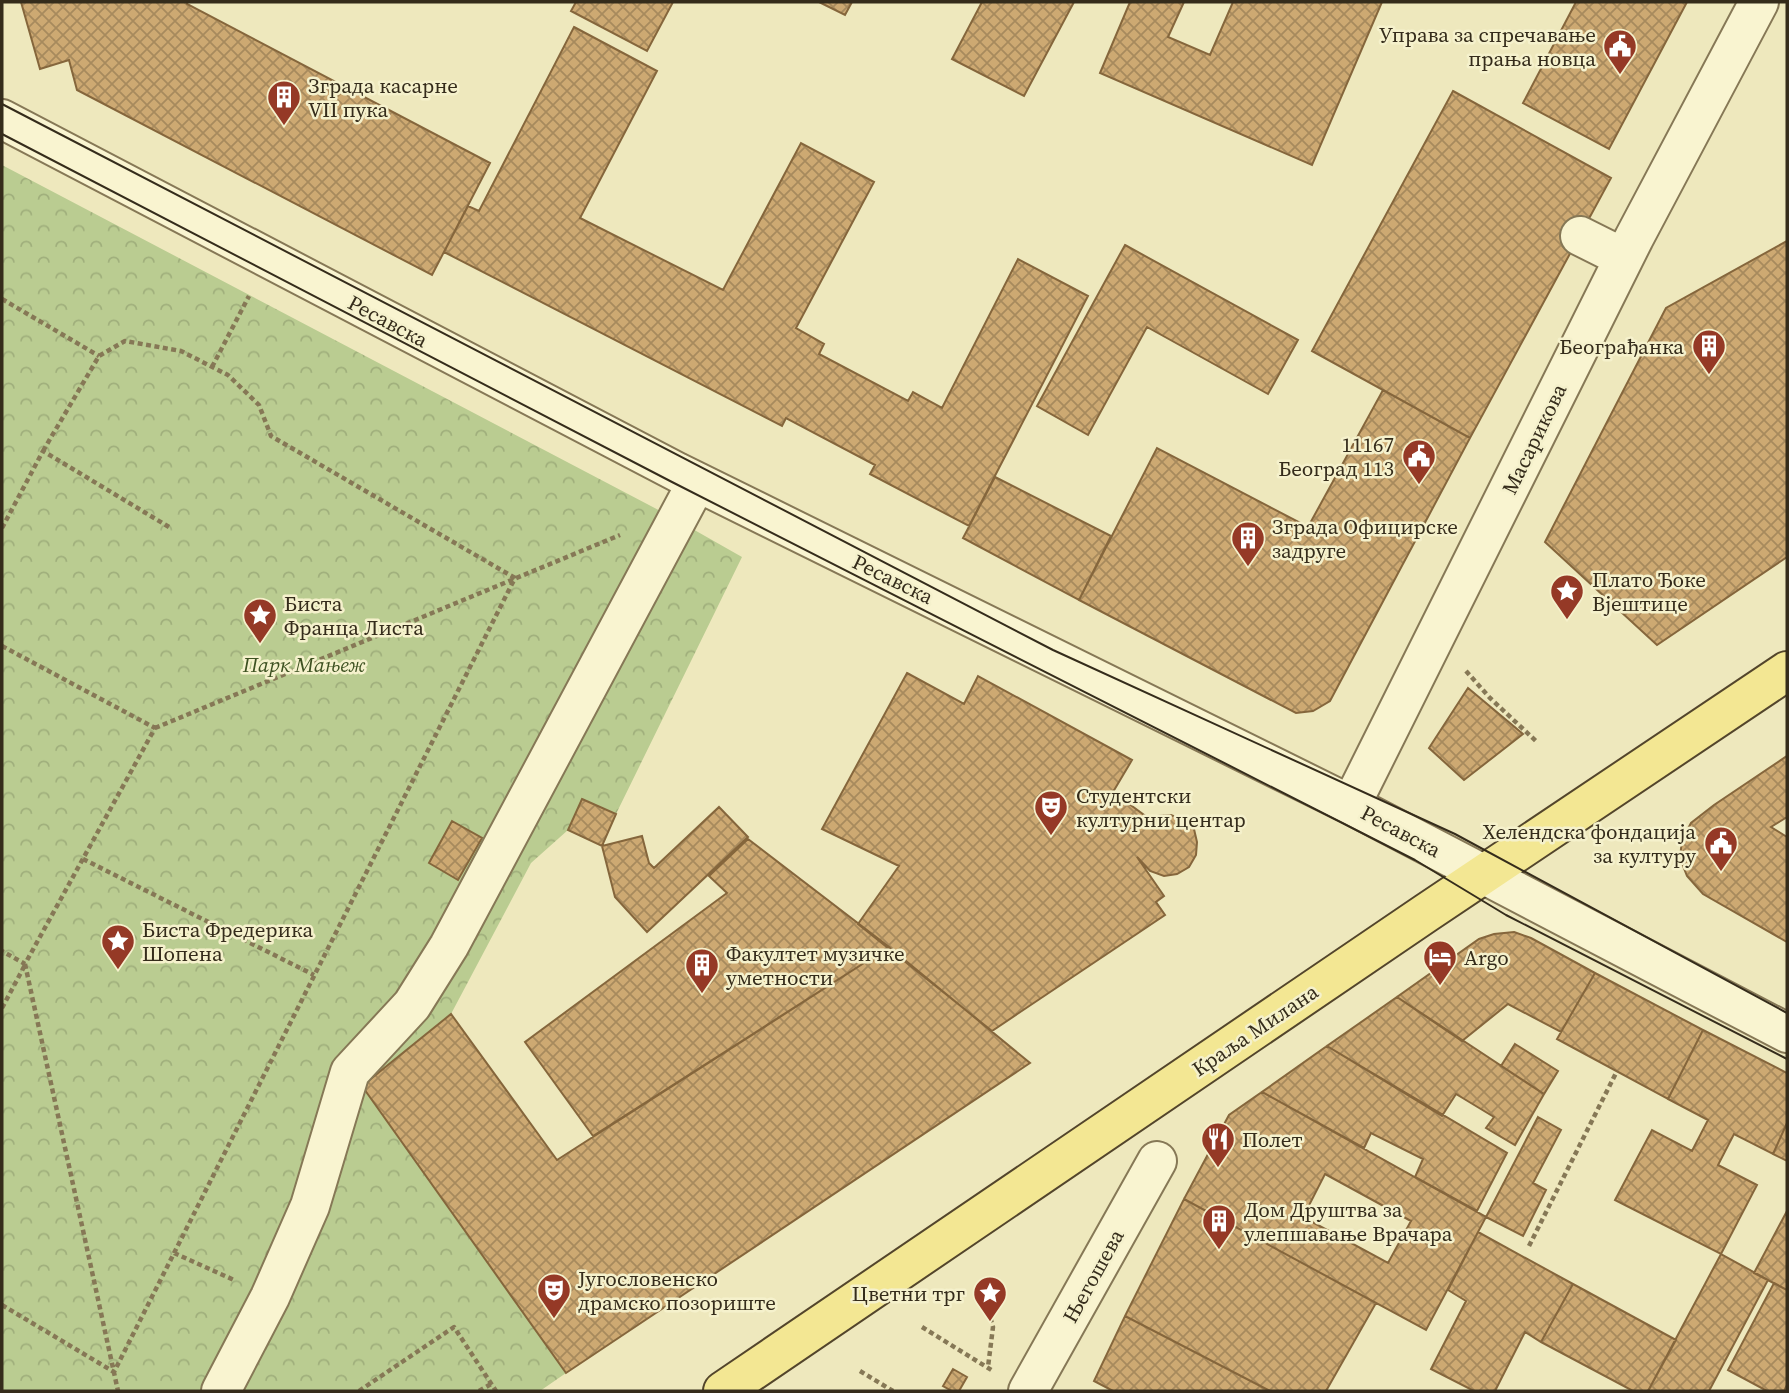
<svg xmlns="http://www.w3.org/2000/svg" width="1789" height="1393" viewBox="0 0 1789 1393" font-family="'Source Serif 4',serif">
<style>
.park{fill:url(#park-crowns)}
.building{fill:url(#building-cross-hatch);stroke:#85663c;stroke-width:2;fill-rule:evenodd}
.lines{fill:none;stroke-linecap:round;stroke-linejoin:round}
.minor-casing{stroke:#867856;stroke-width:42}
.major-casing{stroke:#53452b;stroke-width:42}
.path{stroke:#867856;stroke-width:4.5;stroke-dasharray:5 3.5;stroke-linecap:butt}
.minor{stroke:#f9f4d0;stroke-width:38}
.major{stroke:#f3e793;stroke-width:38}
.tram{stroke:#352c1b;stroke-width:2}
.labels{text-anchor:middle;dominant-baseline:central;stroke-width:5;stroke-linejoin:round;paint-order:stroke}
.poi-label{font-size:21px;fill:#352c1b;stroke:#f5f1cc;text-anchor:start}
.street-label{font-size:21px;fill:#352c1b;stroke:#f5f1cc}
.park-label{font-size:21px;font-style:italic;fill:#3d5121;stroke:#f5f1cc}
</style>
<defs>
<pattern id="park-crowns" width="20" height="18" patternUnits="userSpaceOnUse" patternTransform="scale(1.75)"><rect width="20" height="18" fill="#bacc91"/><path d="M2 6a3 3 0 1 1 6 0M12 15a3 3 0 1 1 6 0" fill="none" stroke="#a0af7c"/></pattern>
<pattern id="building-cross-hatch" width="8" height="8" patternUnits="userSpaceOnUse" patternTransform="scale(1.75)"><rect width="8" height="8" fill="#cda972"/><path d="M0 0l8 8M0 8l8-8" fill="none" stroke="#a78a5d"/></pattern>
</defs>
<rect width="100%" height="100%" fill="#eee8bd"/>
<path class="park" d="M 2,165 L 668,515 L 742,557 L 616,814 L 582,799 L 568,830 L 531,863 L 451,1014 L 362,1086 L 566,1373 L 540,1391 L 2,1391 Z"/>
<path class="building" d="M 21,2 L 187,2 L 187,4 L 490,163 L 432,275 L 77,90 L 69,60 L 40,69 Z
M 576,2 L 673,2 L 647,51 L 571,11 Z
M 819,2 L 852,2 L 845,15 Z
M 982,2 L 1074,2 L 1024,96 L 952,59 Z
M 1130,2 L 1184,2 L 1168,37 L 1210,55 L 1233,2 L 1382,2 L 1312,165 L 1100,73 Z
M 1576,2 L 1687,2 L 1609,149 L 1523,103 Z
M 574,27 L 657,71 L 580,218 L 723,290 L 801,143 L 874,182 L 796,328 L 824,344 L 819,354 L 908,401 L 913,392 L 942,408 L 1018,259 L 1088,296 L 969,526 L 870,474 L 875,465 L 786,418 L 782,426 L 444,252 L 468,206 L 479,211 Z
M 1453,91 L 1611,178 L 1470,438 L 1312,351 Z
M 1787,241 L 1787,557 L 1657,645 L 1545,542 L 1666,308 Z
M 1125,245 L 1298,340 L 1268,394 L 1147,327 L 1088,435 L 1037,406 Z
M 1383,390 L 1470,438 L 1330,701 L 1313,711 L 1296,713 L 1079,600 L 1157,448 L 1308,527 Z
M 995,477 L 1111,536 L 1079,600 L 963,538 Z
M 907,673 L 964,704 L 978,676 L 1132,760 L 1113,792 L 1151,820 L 1157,816 L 1171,815 L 1184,820 L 1194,829 L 1197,842 L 1196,855 L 1189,867 L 1177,874 L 1164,876 L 1150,871 L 1137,857 L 1164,896 L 1156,902 L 1165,915 L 992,1031 L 858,924 L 899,866 L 822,829 Z
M 1468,688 L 1523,734 L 1464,780 L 1429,748 Z
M 1787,756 L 1787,817 L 1771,827 L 1787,837 L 1787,942 L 1703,894 L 1687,876 L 1680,858 L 1682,840 L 1691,823 L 1714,805 Z
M 582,799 L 616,814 L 602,846 L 568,830 Z
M 719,807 L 748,837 L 647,932 L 615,897 L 602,846 L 642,836 L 649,863 L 654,868 Z
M 452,821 L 482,838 L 458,880 L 429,863 Z
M 748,839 L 889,947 L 593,1136 L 525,1042 L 727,893 L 709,876 Z
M 1514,932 L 1531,938 L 1595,973 L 1561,1032 L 1508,1004 L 1462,1041 L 1397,997 L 1479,939 L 1494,934 Z
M 889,947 L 1030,1063 L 566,1373 L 362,1086 L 451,1014 L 557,1160 Z
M 1595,973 L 1703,1030 L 1668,1099 L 1557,1039 Z
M 1397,997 L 1544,1094 L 1515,1145 L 1486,1128 L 1494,1117 L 1456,1094 L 1442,1116 L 1327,1046 Z
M 1703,1030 L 1787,1073 L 1787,1123 L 1773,1154 L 1734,1134 L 1718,1165 L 1757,1185 L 1721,1254 L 1615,1200 L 1652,1130 L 1692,1151 L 1708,1120 L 1668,1099 Z
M 1515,1044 L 1558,1071 L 1544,1094 L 1501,1066 Z
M 1327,1046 L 1507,1153 L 1477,1211 L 1415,1177 L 1423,1159 L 1371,1133 L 1364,1148 L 1262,1092 Z
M 1262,1092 L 1486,1217 L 1426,1330 L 1184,1199 L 1229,1115 ZM 1325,1174 L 1411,1221 L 1388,1263 L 1303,1217 Z
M 1538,1117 L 1561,1130 L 1533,1183 L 1546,1190 L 1523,1236 L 1486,1217 Z
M 1787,1123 L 1787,1161 L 1773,1154 Z
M 1184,1199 L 1376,1303 L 1326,1391 L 1270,1391 L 1125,1316 Z
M 1787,1211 L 1787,1290 L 1754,1273 Z
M 1478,1232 L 1573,1284 L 1541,1342 L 1525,1332 L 1495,1391 L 1474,1391 L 1431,1369 L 1466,1301 L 1448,1290 Z
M 1721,1254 L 1768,1280 L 1709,1391 L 1648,1391 Z
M 1774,1283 L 1787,1290 L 1787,1385 L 1784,1391 L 1767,1391 L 1728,1370 Z
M 1573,1284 L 1676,1340 L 1648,1391 L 1633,1391 L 1541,1342 Z
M 1125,1316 L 1270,1391 L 1113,1391 L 1094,1381 Z
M 953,1369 L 967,1377 L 959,1391 L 952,1391 L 943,1386 Z"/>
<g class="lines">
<g class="minor-casing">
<path id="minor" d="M 2,119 L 677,472 L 1351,805 L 1787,1033
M 1580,236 L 1624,258
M 1351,805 L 1634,238 L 1759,2
M 221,1391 L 270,1297 L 310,1206 L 350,1072 L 412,1005 L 449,946 L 697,482
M 1028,1391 L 1157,1161"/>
</g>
<g class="major-casing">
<path id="major" d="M 723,1391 L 1426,913 L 1787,671"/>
</g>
<path class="path" d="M 2,299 L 99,356
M 212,367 L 249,296
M 2,528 L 43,451 L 169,527
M 2,646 L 155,728 L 25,964 L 2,951
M 1466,671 L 1490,698 L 1537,742
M 155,728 L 620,535
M 83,859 L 314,975
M 25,964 L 118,1391
M 2,1008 L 25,965
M 1529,1246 L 1617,1071
M 174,1253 L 234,1280
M 981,1285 L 993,1327 L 988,1367
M 2,1305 L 114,1372 L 515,578 L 271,436 L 259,405 L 228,375 L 181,351 L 125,341 L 99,356 L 43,451
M 922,1327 L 993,1371
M 860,1371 L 893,1391
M 359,1391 L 454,1327 L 496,1391
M 479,1391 L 491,1384"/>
<use href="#minor" class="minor"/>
<use href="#major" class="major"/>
<path class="tram" d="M 2,104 L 1053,650 L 1455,834 L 1787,1013
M 2,134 L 672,482 L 1415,860 L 1506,915 L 1787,1059"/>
</g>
<defs>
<g id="civic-pin" transform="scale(1.75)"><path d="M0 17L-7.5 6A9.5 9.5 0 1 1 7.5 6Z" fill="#953926" stroke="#f5f1cc"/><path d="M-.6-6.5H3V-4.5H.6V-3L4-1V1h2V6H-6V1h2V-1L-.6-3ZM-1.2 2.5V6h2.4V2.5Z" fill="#fff"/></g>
<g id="building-pin" transform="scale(1.75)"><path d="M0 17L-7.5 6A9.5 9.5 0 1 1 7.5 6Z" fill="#953926" stroke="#f5f1cc"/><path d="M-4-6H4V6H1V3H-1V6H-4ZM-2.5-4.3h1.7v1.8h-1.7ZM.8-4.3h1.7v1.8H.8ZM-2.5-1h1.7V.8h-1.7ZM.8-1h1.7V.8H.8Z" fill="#fff"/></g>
<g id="sight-pin" transform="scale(1.75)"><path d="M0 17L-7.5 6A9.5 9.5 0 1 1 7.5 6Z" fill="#953926" stroke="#f5f1cc"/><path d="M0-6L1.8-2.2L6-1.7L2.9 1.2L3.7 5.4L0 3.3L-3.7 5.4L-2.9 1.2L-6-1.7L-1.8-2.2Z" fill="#fff"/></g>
<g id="theatre-pin" transform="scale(1.75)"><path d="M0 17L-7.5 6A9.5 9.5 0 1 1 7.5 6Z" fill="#953926" stroke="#f5f1cc"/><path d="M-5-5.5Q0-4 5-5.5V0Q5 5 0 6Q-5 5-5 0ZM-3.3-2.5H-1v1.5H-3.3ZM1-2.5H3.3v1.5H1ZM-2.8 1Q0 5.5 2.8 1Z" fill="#fff"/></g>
<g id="hotel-pin" transform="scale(1.75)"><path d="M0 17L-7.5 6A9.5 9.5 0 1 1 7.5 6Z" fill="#953926" stroke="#f5f1cc"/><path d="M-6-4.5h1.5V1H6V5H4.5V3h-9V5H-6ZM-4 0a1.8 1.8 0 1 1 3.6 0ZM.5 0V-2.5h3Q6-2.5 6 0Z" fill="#fff"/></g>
<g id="restaurant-pin" transform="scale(1.75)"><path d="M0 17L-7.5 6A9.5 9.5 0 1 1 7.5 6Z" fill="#953926" stroke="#f5f1cc"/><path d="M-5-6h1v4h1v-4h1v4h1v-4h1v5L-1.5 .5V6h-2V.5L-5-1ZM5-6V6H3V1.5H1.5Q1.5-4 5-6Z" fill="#fff"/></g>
</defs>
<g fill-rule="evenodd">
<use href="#civic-pin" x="1620" y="46"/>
<use href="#building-pin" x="284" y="97"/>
<use href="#building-pin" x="1709" y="346"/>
<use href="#civic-pin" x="1419" y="456"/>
<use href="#building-pin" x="1248" y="538"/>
<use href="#sight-pin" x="1567" y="591"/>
<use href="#sight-pin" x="260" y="615"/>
<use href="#theatre-pin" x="1051" y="807"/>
<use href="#civic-pin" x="1721" y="843"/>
<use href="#sight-pin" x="118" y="941"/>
<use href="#hotel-pin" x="1440" y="957"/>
<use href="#building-pin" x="702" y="965"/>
<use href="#restaurant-pin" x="1218" y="1139"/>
<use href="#building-pin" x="1219" y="1221"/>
<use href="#theatre-pin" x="554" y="1290"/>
<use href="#sight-pin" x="990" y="1293"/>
</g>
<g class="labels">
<g class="poi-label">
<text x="1596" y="34" text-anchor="end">Управа за спречавање<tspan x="1596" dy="24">прања новца</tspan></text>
<text x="308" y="85">Зграда касарне<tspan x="308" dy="24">VII пука</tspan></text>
<text x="1684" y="346" text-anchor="end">Београђанка</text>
<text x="1394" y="444" text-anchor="end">11167<tspan x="1394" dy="24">Београд 113</tspan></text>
<text x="1272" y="526">Зграда Официрске<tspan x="1272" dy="24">задруге</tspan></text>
<text x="1592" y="579">Плато Ђоке<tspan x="1592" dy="24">Вјештице</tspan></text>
<text x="284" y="603">Биста<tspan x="284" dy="24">Франца Листа</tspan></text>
<text x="1076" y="795">Студентски<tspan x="1076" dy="24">културни центар</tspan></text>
<text x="1696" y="831" text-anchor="end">Хелендска фондација<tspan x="1696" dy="24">за културу</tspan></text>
<text x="142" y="929">Биста Фредерика<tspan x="142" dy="24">Шопена</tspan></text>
<text x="726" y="953">Факултет музичке<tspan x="726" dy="24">уметности</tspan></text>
<text x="1464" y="957">Argo</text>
<text x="1242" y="1139">Полет</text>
<text x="1244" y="1209">Дом Друштва за<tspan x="1244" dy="24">улепшавање Врачара</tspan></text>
<text x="578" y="1278">Југословенско<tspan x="578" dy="24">драмско позориште</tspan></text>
<text x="965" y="1293" text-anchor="end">Цветни трг</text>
</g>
<g class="street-label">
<text transform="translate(388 321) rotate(28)">Ресавска</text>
<text transform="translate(1534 439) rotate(-64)">Масарикова</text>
<text transform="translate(893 579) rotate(26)">Ресавска</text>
<text transform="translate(1401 831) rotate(28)">Ресавска</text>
<text transform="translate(1255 1030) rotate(-34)">Краља Милана</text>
<text transform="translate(1093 1276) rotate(-61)">Његошева</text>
</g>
<g class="park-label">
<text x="304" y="664">Парк Мањеж</text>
</g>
</g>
<rect width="1789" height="1393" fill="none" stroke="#352c1b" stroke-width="7"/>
</svg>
